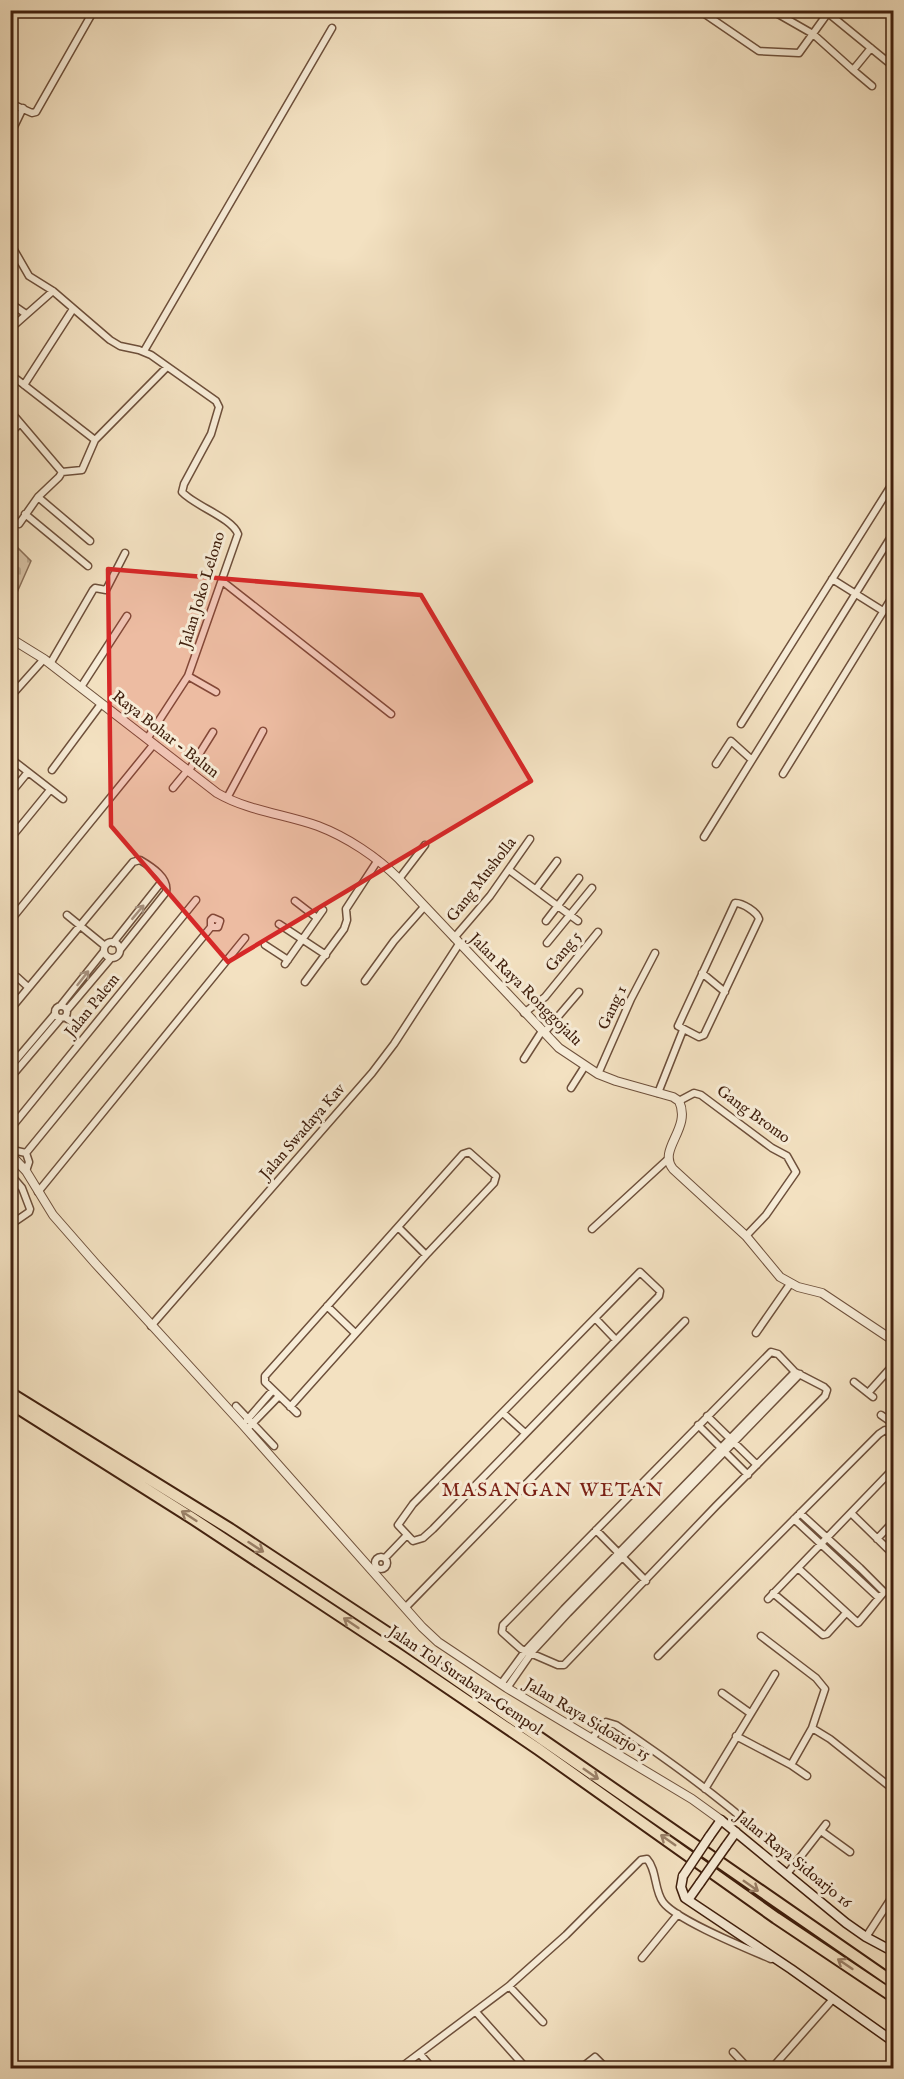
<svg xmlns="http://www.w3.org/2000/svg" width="904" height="2079" viewBox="0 0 904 2079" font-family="'IM FELL English',serif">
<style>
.cemetery{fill:url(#cemetery-stones);stroke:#8b7058;stroke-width:1.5}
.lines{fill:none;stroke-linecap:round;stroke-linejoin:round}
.minor-casing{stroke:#6e503b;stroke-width:9}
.tertiary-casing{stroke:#6e503b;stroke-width:10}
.secondary-casing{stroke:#41200e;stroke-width:11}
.motorway-casing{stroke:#41200e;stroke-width:14}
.minor{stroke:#f7ecd7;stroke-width:6}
.tertiary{stroke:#f7ecd7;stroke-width:8}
.secondary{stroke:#f7ecd7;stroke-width:8}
.motorway{stroke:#f3e1c1;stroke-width:10}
.secondary-bridge-casing{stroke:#41200e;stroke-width:11;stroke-linecap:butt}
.secondary-bridge{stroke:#f7ecd7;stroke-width:8}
.oneway{stroke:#a5907d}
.oneway2{stroke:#9a8068}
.marked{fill:#d62828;fill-opacity:0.2;stroke:#d62828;stroke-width:4.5;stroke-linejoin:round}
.labels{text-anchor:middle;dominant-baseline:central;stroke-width:6;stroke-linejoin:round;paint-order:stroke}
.street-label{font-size:16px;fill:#41200e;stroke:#f7ecd7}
.quarter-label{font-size:20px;letter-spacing:1.5px;fill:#7a1f14;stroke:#f7ecd7}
</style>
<defs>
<pattern id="cemetery-stones" width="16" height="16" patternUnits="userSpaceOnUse" patternTransform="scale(1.5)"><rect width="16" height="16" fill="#d5c0a3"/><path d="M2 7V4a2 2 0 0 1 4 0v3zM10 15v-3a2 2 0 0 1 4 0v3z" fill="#b8a58b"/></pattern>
</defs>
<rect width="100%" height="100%" fill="#f3e1c1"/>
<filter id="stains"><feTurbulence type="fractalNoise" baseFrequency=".00333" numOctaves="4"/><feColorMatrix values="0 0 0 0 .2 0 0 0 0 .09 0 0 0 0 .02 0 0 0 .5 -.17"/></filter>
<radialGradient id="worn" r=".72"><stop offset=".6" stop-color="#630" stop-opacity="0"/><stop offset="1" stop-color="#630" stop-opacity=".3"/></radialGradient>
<path class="cemetery" d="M 11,541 L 31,561 L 11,606 L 10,542 Z"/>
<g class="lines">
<g class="minor-casing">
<path id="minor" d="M 699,10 L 759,51 L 799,53 L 830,10
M 771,10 L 813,34 L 853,70 L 871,48
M 813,10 L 825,17
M 828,13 L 894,67
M 853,70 L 872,86
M 10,103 L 32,113 L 36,112 L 94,10
M 10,135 L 23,108
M 10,243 L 29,276 L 53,291 L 110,340 L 120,346 L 139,350 L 151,355 L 216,401 L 219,407 L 211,434 L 184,484 L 182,492 C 195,506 232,518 238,534 L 188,676 L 147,739
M 10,303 L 26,314
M 10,329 L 53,291
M 144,351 L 332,28
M 10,374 L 95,440
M 24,385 L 73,309
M 10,411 L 62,472
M 10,434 L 20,423
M 62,472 L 82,470 L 95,440 L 167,367
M 62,472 L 59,477 L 38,497 L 90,541
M 25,514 L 88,566
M 19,524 L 38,497
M 832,579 L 883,611
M 222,581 L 391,714
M 50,664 L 93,590 L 95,588 L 106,590 L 125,553
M 188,676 L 216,692
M 81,687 L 127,616
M 10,697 L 44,659
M 741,724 L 894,481
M 10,758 L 63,799
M 716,764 L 731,741 L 752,760
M 52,770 L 101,704
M 188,772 L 213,732
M 783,774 L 894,594
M 173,788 L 187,771
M 10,794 L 28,772
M 227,798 L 263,731
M 704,837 L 894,532
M 10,839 L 50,790
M 509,870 L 578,921
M 399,879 L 425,845
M 536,889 L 557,861
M 295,901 L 317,918
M 735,903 C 743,903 757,912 759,919 L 704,1035 L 699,1037 L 678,1026 Z
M 67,915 L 105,946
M 10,921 L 154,744
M 546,921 L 579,878
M 279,924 L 326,955
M 454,938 L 490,896 L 530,839
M104 950a8 8 0 1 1 16 0a8 8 0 1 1-16 0Z
M 113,943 L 163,880
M 547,943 L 592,888
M 265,945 L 288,960
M 285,964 L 323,910
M 702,973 L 725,992
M 17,977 L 28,987
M 365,981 L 394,941 L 424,907
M 305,982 L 344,929 L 347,920 L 346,909 L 378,860
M 61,1005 L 104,951
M55 1012a6 6 0 1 1 12 0a6 6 0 1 1-12 0Z
M 10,1010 L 133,862 L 140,860 C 152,867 169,878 166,892 L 120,950
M 67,1010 L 111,958
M 524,1013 L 545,997 L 598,932
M 65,1017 L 76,1025
M 544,1033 L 579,992
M 524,1059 L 542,1031
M 10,1067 L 55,1014
M 598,1074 L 631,999 L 655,953
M 10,1078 L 61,1018
M 571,1088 L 585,1066
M 658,1093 L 683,1030
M 679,1101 L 694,1093 L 701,1095 L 772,1148 L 787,1156 L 796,1172 L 766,1215 L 746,1236
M 10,1129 L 196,900
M 26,1153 L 29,1162 L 26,1171
M 10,1154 L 17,1151 L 26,1153 L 211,927 L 211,920 L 213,918 L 220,921 L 218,927 L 211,927
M 10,1174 L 22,1188 L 30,1209 L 29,1212 L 10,1225
M 38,1192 L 245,938
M 398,1227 L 426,1255
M 592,1229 L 667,1160
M 640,1272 L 660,1291 L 659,1296 L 433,1529 L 423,1538 L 413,1541 L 398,1525 L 413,1504 Z
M 327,1306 L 355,1333
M 595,1318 L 615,1339
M 151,1326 L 372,1073 L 394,1044 L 459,944
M 756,1333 L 790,1284
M 771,1352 L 778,1354 L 795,1372 L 824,1387 L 827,1390 L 825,1396 L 716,1506 L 564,1665 L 558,1665 L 521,1649 L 502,1632 L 503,1625 Z
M 854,1382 L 873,1397
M 868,1393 L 894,1364
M 236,1406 L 274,1446
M 290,1407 L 426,1255 L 494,1183 L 496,1176 L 469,1152 L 463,1154 L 265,1376 L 265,1382 L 297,1413
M 503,1413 L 525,1433
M 881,1415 L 894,1424
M 707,1416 L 757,1465
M 247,1420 L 273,1390
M 698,1425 L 748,1475
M 247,1429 L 279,1396
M 852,1514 L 894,1555
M 794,1519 L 879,1598
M 596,1530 L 646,1581
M 877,1539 L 894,1521
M375 1563a6 6 0 1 1 12 0a6 6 0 1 1-12 0Z
M 385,1558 L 407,1535
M 798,1568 L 858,1623 L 884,1592 L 860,1568 L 800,1513
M 773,1593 L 823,1635 L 827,1634 L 846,1613
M 768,1599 L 894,1468
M 405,1608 L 685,1321
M 761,1636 L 816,1678 L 825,1689 L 812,1728 L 791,1765
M 658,1656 L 879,1434 L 885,1430 L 894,1435
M 501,1684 L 526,1650 L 564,1609 L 795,1372
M 507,1688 L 532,1652 L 568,1613 L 800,1374
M 722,1693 L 750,1713
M 812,1728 L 830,1739 L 894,1790
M 736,1736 L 791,1765 L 807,1776
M 592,1738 L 606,1722 L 616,1725 C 670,1761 722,1799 770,1842
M 705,1789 L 775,1674
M 821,1831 L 850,1852
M 787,1874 L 826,1824
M 866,1937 L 894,1894
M 642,1958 L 678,1914
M 509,1986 L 543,2022
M 476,2012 L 526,2068
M 733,2052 L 748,2068
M 420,2054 L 432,2068
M 400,2068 L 509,1986 L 566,1935 L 641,1860 L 647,1859 C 657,1870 654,1890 663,1902 C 676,1920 748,1949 771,1959
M 581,2068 L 595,2057 L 606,2068
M 772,2068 L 833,1999"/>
</g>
<g class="tertiary-casing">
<path id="tertiary" d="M 10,638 L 44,659 L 217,793 C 248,811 284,814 318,826 C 347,837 377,857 399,879 L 559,1048 L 598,1074 L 616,1081 L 673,1097 L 679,1101 C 692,1129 657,1149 673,1169 L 746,1236 L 780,1277 L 798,1287 L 822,1293 L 894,1341
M 10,1154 L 26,1171 L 53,1215 L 95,1263 L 243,1425 L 422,1627 L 438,1642 L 507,1688 L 692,1799 L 721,1820"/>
</g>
<g class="secondary-casing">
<path id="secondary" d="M 709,1837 L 721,1820 L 846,1923 L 866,1937 L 894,1952
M 726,1846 L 736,1832
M 683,1876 L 681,1887 L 685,1898 L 791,1969 L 894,2042
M 688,1900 L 700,1883"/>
</g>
<g class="motorway-casing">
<path id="motorway" d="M 10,1393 L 230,1529 L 400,1641 L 894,1983
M 10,1403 L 192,1518 L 401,1656 L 538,1749 L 776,1918 L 894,1997"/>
</g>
<use href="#minor" class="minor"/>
<use href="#tertiary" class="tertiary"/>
<use href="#secondary" class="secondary"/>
<use href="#motorway" class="motorway"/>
<g class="secondary-bridge-casing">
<path id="secondary-bridge" d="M 683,1876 L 709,1837
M 700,1883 L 726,1846"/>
</g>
<use href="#secondary-bridge" class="secondary-bridge"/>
</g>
<defs><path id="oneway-shaft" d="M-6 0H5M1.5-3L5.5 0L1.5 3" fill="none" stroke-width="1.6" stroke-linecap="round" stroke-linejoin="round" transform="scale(1.5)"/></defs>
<g class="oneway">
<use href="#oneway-shaft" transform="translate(138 912) rotate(-50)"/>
<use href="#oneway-shaft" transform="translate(83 978) rotate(-52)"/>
</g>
<g class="oneway2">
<use href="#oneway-shaft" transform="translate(189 1516) rotate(-147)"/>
<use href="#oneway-shaft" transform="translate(256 1547) rotate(33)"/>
<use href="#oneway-shaft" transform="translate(351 1623) rotate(-146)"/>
<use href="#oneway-shaft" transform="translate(591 1774) rotate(35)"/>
<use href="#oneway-shaft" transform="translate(668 1840) rotate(-145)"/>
<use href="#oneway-shaft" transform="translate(751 1886) rotate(35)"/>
<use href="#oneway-shaft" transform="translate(845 1964) rotate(-146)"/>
</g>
<path class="marked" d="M 108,569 L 421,595 L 531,781 L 228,962 L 111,826 Z"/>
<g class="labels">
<g class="street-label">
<text transform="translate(203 590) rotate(-73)">Jalan Joko Lelono</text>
<text transform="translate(165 735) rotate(38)">Raya Bohar - Balun</text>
<text transform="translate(482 880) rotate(-52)">Gang Musholla</text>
<text transform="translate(564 952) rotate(-51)">Gang 5</text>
<text transform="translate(525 990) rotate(45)">Jalan Raya Ronggojalu</text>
<text transform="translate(93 1006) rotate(-51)">Jalan Palem</text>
<text transform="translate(613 1008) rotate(-65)">Gang 1</text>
<text transform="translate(753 1115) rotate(36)">Gang Bromo</text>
<text transform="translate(303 1132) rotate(-49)">Jalan Swadaya Kav</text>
<text transform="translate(465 1681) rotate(34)">Jalan Tol Surabaya–Gempol</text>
<text transform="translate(587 1720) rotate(31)">Jalan Raya Sidoarjo 15</text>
<text transform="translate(793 1860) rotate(39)">Jalan Raya Sidoarjo 16</text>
</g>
<g class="quarter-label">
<text x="553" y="1490">MASANGAN WETAN</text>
</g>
</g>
<rect width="904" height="2079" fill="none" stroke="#f3e1c1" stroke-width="36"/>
<rect x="12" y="12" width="880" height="2055" fill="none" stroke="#41200e" stroke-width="3"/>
<rect x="18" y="18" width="868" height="2043" fill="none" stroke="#41200e" stroke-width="1.5"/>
<rect width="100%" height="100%" filter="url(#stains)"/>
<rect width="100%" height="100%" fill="url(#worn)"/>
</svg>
